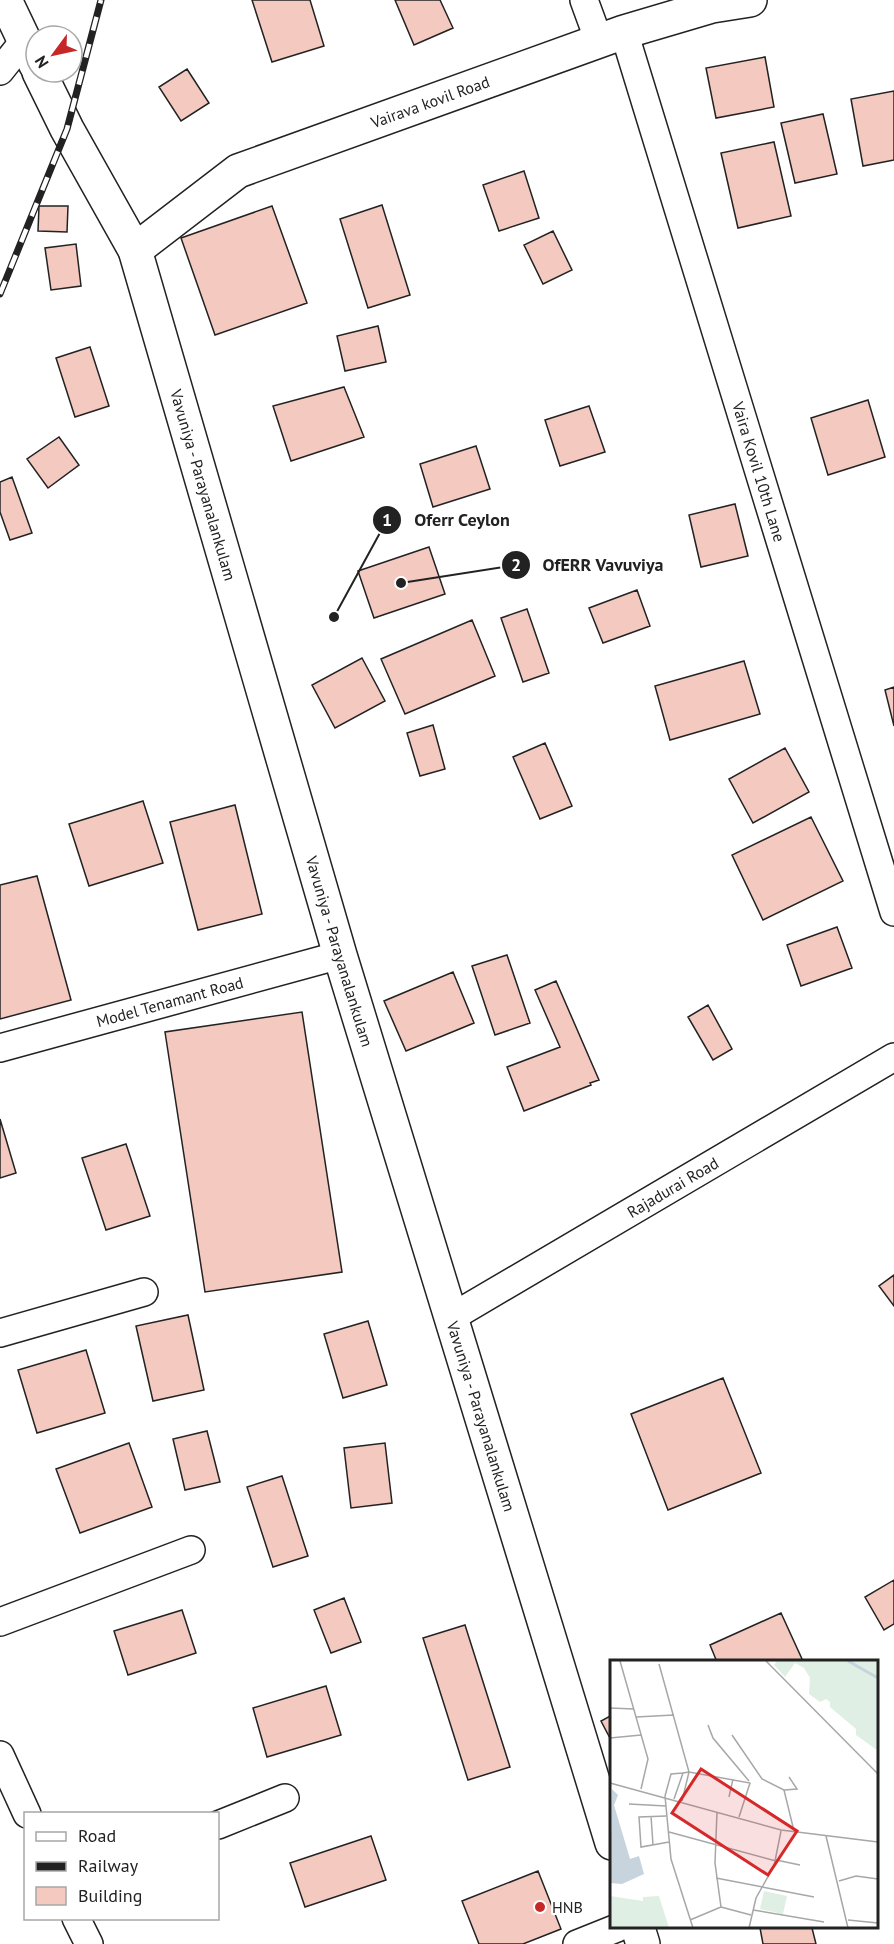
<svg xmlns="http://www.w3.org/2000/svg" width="894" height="1944" viewBox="0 0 894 1944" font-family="'PT Sans',sans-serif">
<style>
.building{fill:#f3c9c0;stroke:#222;stroke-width:1.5}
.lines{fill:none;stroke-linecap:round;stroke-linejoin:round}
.minor-casing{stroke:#222;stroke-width:30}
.tertiary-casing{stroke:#222;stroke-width:36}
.trunk-casing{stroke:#222;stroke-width:36}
.minor{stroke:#fff;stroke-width:27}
.tertiary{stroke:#fff;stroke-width:33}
.trunk{stroke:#fff;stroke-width:33}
.rail-casing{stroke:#222;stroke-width:7}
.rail{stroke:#fff;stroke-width:4.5;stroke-dasharray:14;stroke-linecap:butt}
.poi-dot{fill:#c62828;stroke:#fff;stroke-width:2}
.labels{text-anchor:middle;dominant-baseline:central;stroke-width:4.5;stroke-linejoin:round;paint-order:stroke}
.street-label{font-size:16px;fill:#222;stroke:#fff}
.poi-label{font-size:16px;fill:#222;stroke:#fff;text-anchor:start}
.inset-river{fill:none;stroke:#c7d3dd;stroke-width:3}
.inset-road{fill:none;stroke:#a7a7a7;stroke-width:1.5}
.view{fill:#d62828;fill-opacity:0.15;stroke:#d62828;stroke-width:3}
.inset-edge{fill:none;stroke:#222;stroke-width:3}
.leader{fill:none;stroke:#222;stroke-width:2}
.callout-dot{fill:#222;stroke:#fff;stroke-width:2}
.mark-label{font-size:18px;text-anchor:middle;font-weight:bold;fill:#fff}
.callout-label{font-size:18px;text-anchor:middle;font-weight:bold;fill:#222;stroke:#fff;stroke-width:4.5;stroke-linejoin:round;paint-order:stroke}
</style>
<rect width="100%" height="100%" fill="#fff"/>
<path class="building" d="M 252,0 L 310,0 L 324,46 L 272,62 Z
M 395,0 L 440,0 L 453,28 L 414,45 Z
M 765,57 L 774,107 L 716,118 L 706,68 Z
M 187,69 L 209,103 L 181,121 L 159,87 Z
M 894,91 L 894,160 L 863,166 L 851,99 Z
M 823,114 L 837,174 L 795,183 L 781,123 Z
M 774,142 L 791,216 L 738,228 L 721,153 Z
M 524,171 L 539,218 L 499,231 L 483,185 Z
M 382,205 L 410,295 L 368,308 L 340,219 Z
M 39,206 L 68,206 L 67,232 L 38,231 Z
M 272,206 L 307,303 L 215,335 L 181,238 Z
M 553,231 L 572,270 L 543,284 L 524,245 Z
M 76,244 L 81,286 L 51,290 L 45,248 Z
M 378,326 L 386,362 L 345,371 L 337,336 Z
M 90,347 L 109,406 L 75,417 L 56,358 Z
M 344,387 L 364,437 L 291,461 L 273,406 Z
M 868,400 L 885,457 L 828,475 L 811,418 Z
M 589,406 L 605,452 L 560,466 L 545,420 Z
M 59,437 L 79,465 L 48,488 L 27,459 Z
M 476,446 L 490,489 L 433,507 L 420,464 Z
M 12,477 L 32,533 L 10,540 L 0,512 L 0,482 Z
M 735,504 L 748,556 L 701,567 L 689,515 Z
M 429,547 L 445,594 L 374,618 L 358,571 Z
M 637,590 L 650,626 L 603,643 L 589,608 Z
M 527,609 L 549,673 L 523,682 L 501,618 Z
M 472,620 L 495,676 L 405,714 L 381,659 Z
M 362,658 L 385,701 L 335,728 L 312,685 Z
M 744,661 L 760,714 L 670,740 L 655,686 Z
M 894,687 L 894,726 L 885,690 Z
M 433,725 L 445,769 L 420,776 L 407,733 Z
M 545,743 L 572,806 L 540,819 L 513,757 Z
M 785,748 L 809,792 L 753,823 L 729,779 Z
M 143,801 L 163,863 L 89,886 L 69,824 Z
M 235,805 L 262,914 L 198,930 L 170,822 Z
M 811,817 L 843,881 L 763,920 L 732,855 Z
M 37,876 L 71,1000 L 0,1019 L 0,885 Z
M 837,927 L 852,968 L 801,986 L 787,945 Z
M 507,955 L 530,1023 L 495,1035 L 472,966 Z
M 453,972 L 474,1023 L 406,1051 L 384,1001 Z
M 556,981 L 599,1080 L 590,1083 L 591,1085 L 524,1111 L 507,1067 L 560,1047 L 535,990 Z
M 708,1005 L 732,1049 L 713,1060 L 688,1017 Z
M 302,1012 L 342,1272 L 205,1292 L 165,1032 Z
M 0,1119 L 16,1173 L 0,1178 Z
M 126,1144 L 150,1216 L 106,1230 L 82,1158 Z
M 894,1275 L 894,1306 L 879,1286 Z
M 188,1315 L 204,1390 L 153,1401 L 136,1326 Z
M 368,1321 L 387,1385 L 343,1398 L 324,1334 Z
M 86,1350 L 105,1413 L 37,1433 L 18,1370 Z
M 723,1378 L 761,1473 L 668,1510 L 631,1414 Z
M 207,1431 L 220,1482 L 185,1490 L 173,1439 Z
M 129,1443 L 152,1507 L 80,1533 L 56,1469 Z
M 385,1443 L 392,1503 L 351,1508 L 344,1448 Z
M 282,1476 L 308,1556 L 273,1567 L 247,1487 Z
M 894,1580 L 894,1624 L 884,1630 L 865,1597 Z
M 344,1598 L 361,1642 L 331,1653 L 314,1610 Z
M 182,1610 L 196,1653 L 128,1675 L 114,1631 Z
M 781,1613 L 802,1659 L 796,1662 L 717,1662 L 710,1645 Z
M 465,1625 L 510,1767 L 468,1780 L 423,1638 Z
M 326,1686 L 341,1735 L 267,1757 L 253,1708 Z
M 612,1715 L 612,1742 L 601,1721 Z
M 371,1836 L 386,1880 L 305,1907 L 290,1863 Z
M 538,1871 L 561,1929 L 523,1944 L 479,1944 L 462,1901 Z
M 760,1928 L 812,1928 L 816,1944 L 763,1944 Z"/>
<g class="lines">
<g class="minor-casing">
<g id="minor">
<path d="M 584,0 L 599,41"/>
<path id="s1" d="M 624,32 L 894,912"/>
<path d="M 0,71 L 24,41"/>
<path id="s2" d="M 0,1048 L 340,955"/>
<path id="s3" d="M 452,1317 L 894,1057"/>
<path d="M 0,1333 L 144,1292"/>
<path d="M 0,1622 L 191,1550"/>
<path d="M 0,1755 L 27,1814"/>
<path d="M 218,1825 L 285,1798"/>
<path d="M 76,1918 L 89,1944"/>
<path d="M 577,1944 L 617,1928"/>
</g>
</g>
<g class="tertiary-casing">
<g id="tertiary">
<path id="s4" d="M 135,250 L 238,171 L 624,32 L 712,6 L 750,0"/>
</g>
</g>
<g class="trunk-casing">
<g id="trunk">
<path d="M 5,0 L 36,65"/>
<path id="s5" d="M 39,72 L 67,129 L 135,250 L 340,955 L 612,1843"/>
<path d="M 638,1928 L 643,1944"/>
</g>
</g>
<use href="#minor" class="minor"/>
<use href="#tertiary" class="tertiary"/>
<use href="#trunk" class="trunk"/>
<g class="rail-casing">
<path id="rail" d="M 0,294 L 67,129 L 101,0"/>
</g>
<use href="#rail" class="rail"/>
</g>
<circle class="poi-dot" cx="540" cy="1907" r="6"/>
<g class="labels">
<g class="street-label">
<text stroke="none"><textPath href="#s4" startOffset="334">Vairava kovil Road</textPath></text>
<text stroke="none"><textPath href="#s1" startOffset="460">Vaira Kovil 10th Lane</textPath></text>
<text stroke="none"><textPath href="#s5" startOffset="447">Vavuniya - Parayanalankulam</textPath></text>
<text stroke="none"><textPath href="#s5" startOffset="933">Vavuniya - Parayanalankulam</textPath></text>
<text stroke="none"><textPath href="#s2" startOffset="176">Model Tenamant Road</textPath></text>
<text stroke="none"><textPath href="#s3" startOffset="256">Rajadurai Road</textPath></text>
<text stroke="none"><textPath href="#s5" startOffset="1419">Vavuniya - Parayanalankulam</textPath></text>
</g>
<g class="poi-label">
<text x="552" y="1907">HNB</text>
</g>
</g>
<g transform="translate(610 1660)">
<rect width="268" height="268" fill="#fff"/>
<path d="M 167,1 L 268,1 L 268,91 L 246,75 L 246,69 L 220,47 L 220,42 L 216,39 L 210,42 L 199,34 L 200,18 L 194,8 L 185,3 L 175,17 L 164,5 ZM 154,231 L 177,236 L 173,254 L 150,249 ZM 0,236 L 33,241 L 33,237 L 49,236 L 59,268 L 0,268 Z" fill="#e0efe3"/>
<path d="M 2,129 L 8,135 L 4,145 L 20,199 L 29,196 L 34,214 L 12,224 L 0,223 Z" fill="#c7d3dd"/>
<path class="inset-river" d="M 238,1 L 268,18"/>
<path class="inset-road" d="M 10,1 L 38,99 L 31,129M 156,1 L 268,114M 49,4 L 79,112 L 72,141M 0,48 L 24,49M 26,57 L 64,55M 98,65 L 103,78 L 139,121M 122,75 L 152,119 L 174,130 L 184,171M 0,78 L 31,75M 0,123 L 171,170 L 268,182M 174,130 L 187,129 L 179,117M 55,136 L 61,114 L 73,113M 55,136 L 61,199 L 83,268M 119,137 L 123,119M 64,139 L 73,113 L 79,112 L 140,123 L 129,157M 19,144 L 56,146M 41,156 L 43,185M 56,156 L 29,157 L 31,187 L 59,182M 59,172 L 166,201M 216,176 L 238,268M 166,200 L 190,205M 106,218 L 204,237M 229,221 L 246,216 L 268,219M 111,247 L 141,255M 143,250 L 214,262M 80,260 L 111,247 L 105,203 L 107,152M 238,260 L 268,263M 139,268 L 146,238 L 164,206 L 171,171"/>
<path class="view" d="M 91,109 L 187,171 L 158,215 L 62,153 Z"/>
<rect width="268" height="268" class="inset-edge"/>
</g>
<path class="leader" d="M334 617L387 520M401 583L516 565"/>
<g class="callout-dot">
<circle cx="334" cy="617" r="6"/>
<circle cx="401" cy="583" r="6"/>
<circle cx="387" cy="520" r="15"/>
<circle cx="516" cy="565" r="15"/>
</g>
<g class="mark-label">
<text x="387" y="526">1</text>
<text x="516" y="571">2</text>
</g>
<g class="callout-label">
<text x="462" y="526">Oferr Ceylon</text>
<text x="603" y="571">OfERR Vavuviya</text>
</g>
<rect x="24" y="1812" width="195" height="108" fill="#ffffff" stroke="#a7a7a7" stroke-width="1.5"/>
<rect x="36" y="1832" width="30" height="9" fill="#ffffff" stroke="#a7a7a7" stroke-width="1.5"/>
<text x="78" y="1842" font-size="18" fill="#222222">Road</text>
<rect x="36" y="1862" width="30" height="9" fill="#222222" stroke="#a7a7a7" stroke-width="1.5"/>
<text x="78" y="1872" font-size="18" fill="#222222">Railway</text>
<rect x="36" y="1887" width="30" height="18" fill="#f3c9c0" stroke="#a7a7a7" stroke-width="1.5"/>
<text x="78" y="1902" font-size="18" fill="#222222">Building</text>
<g transform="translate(54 54) rotate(237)"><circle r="28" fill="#ffffff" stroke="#a7a7a7" stroke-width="1.5"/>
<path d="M0-4.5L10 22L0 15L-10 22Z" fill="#c62828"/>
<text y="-9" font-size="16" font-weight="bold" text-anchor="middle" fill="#222222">N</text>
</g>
</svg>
